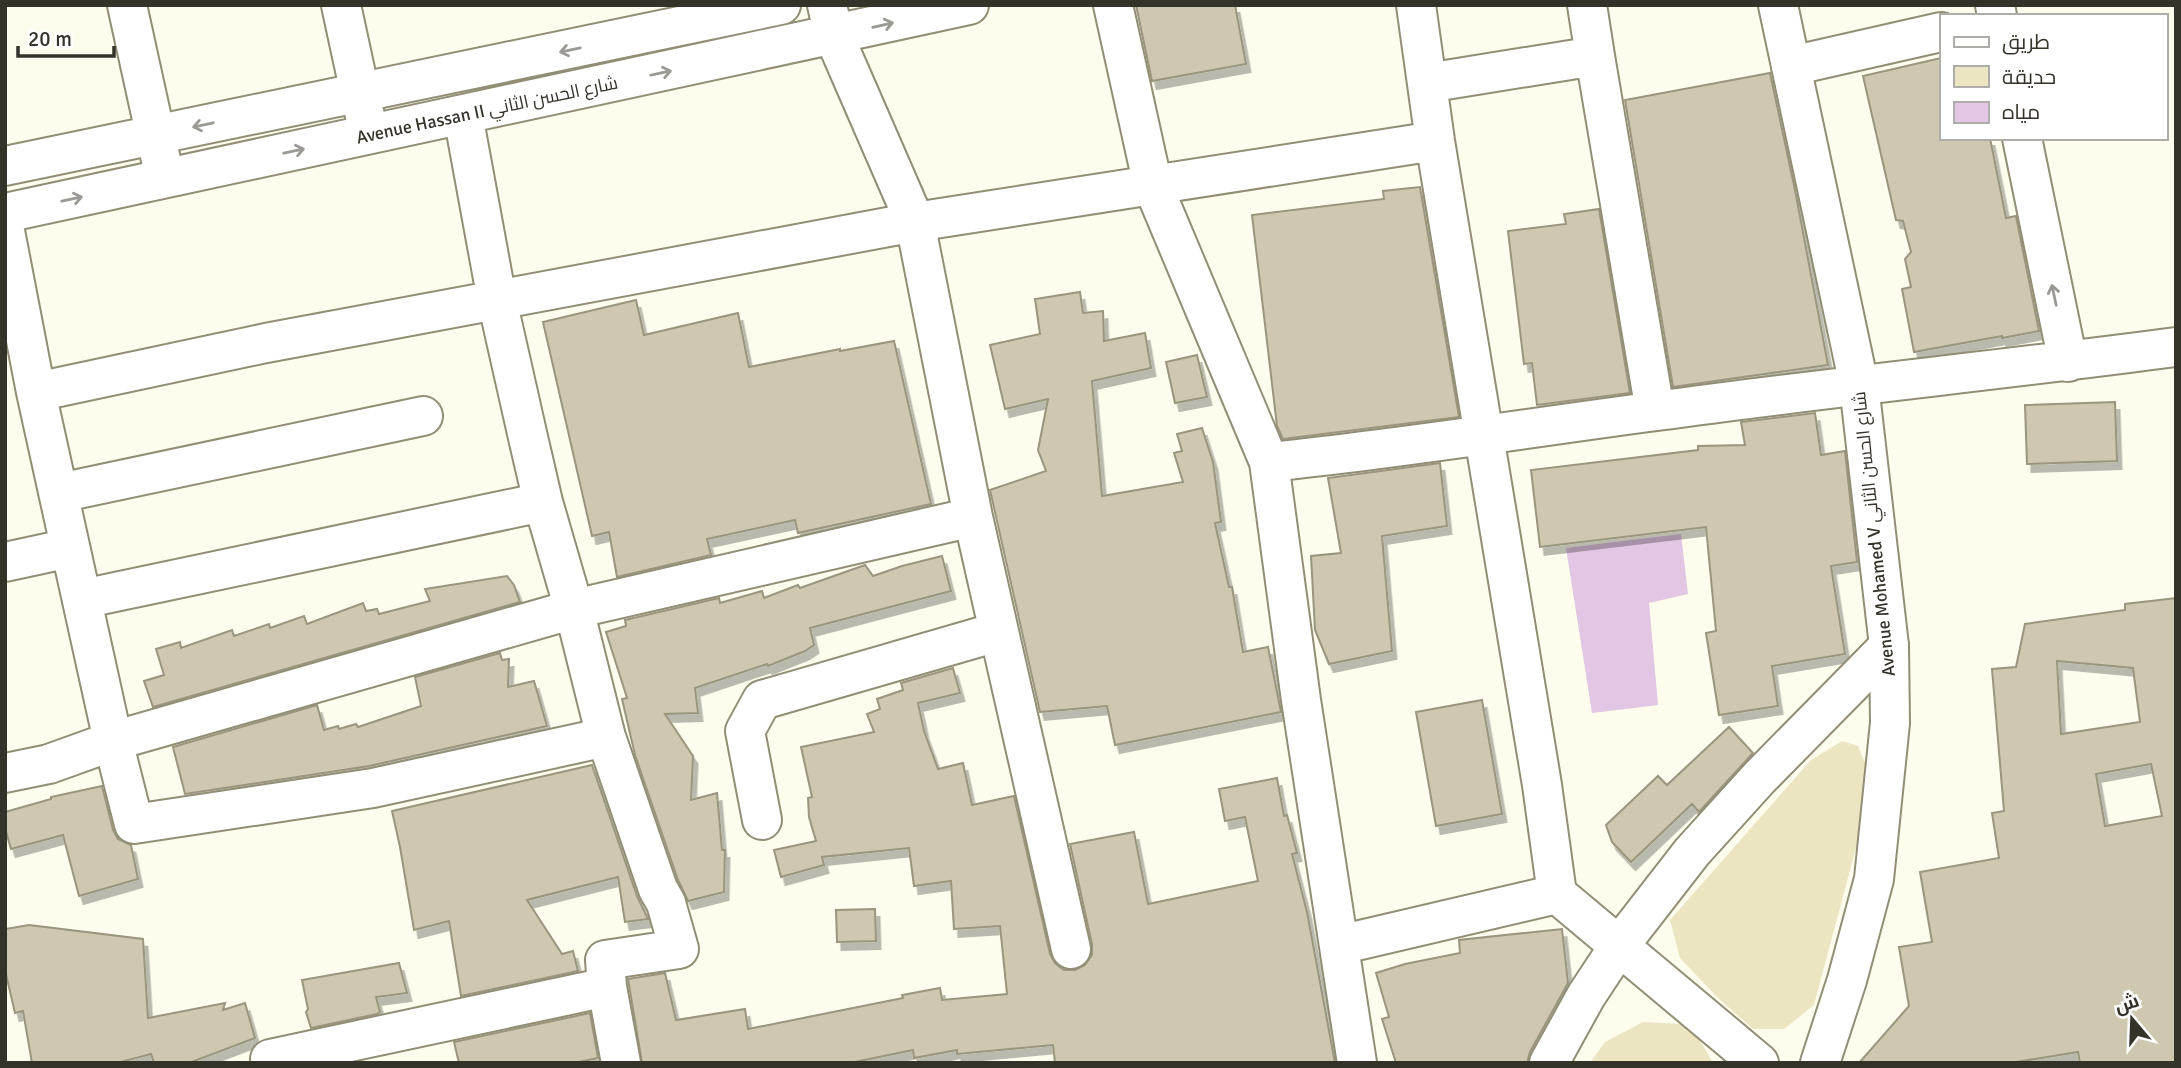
<svg xmlns="http://www.w3.org/2000/svg" width="2181" height="1068" viewBox="0 0 2181 1068" font-family="Signika,Cairo,sans-serif">
<style>
.green{fill:#ece5c2}
.water{fill:#e2c6e4}
.building{fill:#cdc8af;stroke:#9a957e;stroke-width:2;fill-rule:evenodd;filter:url(#shadow)}
.lines{fill:none;stroke-linecap:round;stroke-linejoin:round}
.minor-casing{stroke:#928e76;stroke-width:42}
.major-casing{stroke:#928e76;stroke-width:42}
.minor{stroke:#fff;stroke-width:38}
.major{stroke:#fff;stroke-width:38}
.oneway{stroke:#9a9994}
.labels{text-anchor:middle;dominant-baseline:central;stroke-width:5;stroke-linejoin:round;paint-order:stroke}
.street-label{font-size:18px;fill:#353329;stroke:#fff}
</style>
<defs>
<filter id="shadow"><feDropShadow dx="4.5" dy="8" stdDeviation="0" flood-color="#0004"/></filter>
</defs>
<rect width="100%" height="100%" fill="#fefcec"/>
<path class="green" d="M 1842,741 L 1858,746 L 1869,773 L 1857,844 L 1814,1005 L 1784,1029 L 1753,1029 L 1719,999 L 1680,958 L 1670,920 L 1811,760 Z
M 1643,1022 L 1680,1024 L 1700,1041 L 1713,1063 L 1590,1063 L 1605,1042 Z"/>
<path class="water" d="M 1681,534 L 1688,594 L 1649,603 L 1658,705 L 1592,713 L 1566,548 Z"/>
<path class="building" d="M 1136,5 L 1235,5 L 1246,64 L 1152,81 Z
M 1941,58 L 1941,138 L 1990,138 L 2006,218 L 2016,216 L 2039,331 L 2002,338 L 2002,336 L 1914,352 L 1902,289 L 1911,287 L 1905,259 L 1911,252 L 1903,221 L 1896,220 L 1863,76 Z
M 1770,73 L 1795,190 L 1828,365 L 1673,387 L 1625,100 Z
M 1420,187 L 1459,417 L 1283,439 L 1277,426 L 1252,215 L 1384,199 L 1383,191 Z
M 1599,209 L 1630,393 L 1537,405 L 1532,363 L 1524,364 L 1508,231 L 1566,224 L 1564,214 Z
M 1080,292 L 1083,313 L 1103,311 L 1104,341 L 1145,333 L 1151,368 L 1092,381 L 1102,496 L 1183,482 L 1174,453 L 1182,451 L 1177,434 L 1202,428 L 1213,462 L 1221,522 L 1215,523 L 1229,587 L 1232,587 L 1243,652 L 1268,647 L 1281,712 L 1115,745 L 1107,706 L 1040,712 L 990,490 L 1046,471 L 1038,450 L 1048,399 L 1005,409 L 990,345 L 1040,334 L 1035,299 Z
M 636,300 L 644,335 L 738,313 L 749,367 L 840,349 L 840,351 L 894,341 L 931,504 L 798,533 L 795,520 L 707,539 L 711,555 L 617,577 L 609,532 L 592,536 L 543,322 Z
M 1197,355 L 1207,397 L 1175,403 L 1166,362 Z
M 2115,402 L 2117,461 L 2027,464 L 2025,405 Z
M 1815,413 L 1821,455 L 1845,451 L 1857,562 L 1831,566 L 1845,654 L 1772,666 L 1778,706 L 1719,715 L 1706,633 L 1716,631 L 1706,527 L 1540,547 L 1531,470 L 1698,450 L 1698,446 L 1745,445 L 1741,422 Z
M 1440,463 L 1447,526 L 1382,536 L 1392,651 L 1329,664 L 1315,630 L 1311,556 L 1341,553 L 1328,478 Z
M 942,556 L 951,591 L 810,628 L 814,645 L 805,651 L 768,666 L 767,664 L 695,688 L 698,713 L 665,714 L 693,756 L 691,800 L 717,793 L 722,850 L 725,850 L 724,892 L 688,901 L 678,880 L 635,755 L 622,699 L 627,698 L 606,632 L 626,626 L 625,620 L 719,598 L 720,603 L 762,591 L 764,598 L 798,585 L 800,588 L 865,565 L 873,576 L 902,566 Z
M 507,576 L 514,585 L 520,602 L 153,707 L 144,681 L 164,675 L 156,649 L 180,642 L 181,648 L 232,630 L 234,636 L 269,624 L 270,628 L 304,616 L 307,624 L 363,603 L 366,611 L 377,609 L 379,614 L 430,601 L 425,589 Z
M 2176,598 L 2176,1063 L 2080,1063 L 2078,1052 L 2010,1063 L 1859,1063 L 1909,1006 L 1899,947 L 1932,942 L 1920,872 L 1999,858 L 1992,813 L 2004,811 L 1992,669 L 2016,667 L 2025,624 L 2125,610 L 2125,604 ZM 2057,661 L 2133,668 L 2140,722 L 2061,734 ZM 2151,764 L 2162,816 L 2105,826 L 2096,774 Z
M 500,653 L 502,660 L 509,659 L 508,687 L 534,681 L 547,726 L 369,766 L 185,794 L 173,747 L 317,705 L 324,730 L 338,726 L 339,729 L 356,724 L 358,727 L 421,706 L 415,677 Z
M 953,668 L 960,693 L 918,703 L 924,731 L 938,769 L 963,763 L 972,805 L 1014,796 L 1050,954 L 1055,963 L 1064,970 L 1075,970 L 1085,965 L 1092,955 L 1092,944 L 1070,844 L 1134,832 L 1148,904 L 1258,881 L 1245,817 L 1225,821 L 1219,789 L 1277,778 L 1284,816 L 1287,815 L 1297,853 L 1292,854 L 1307,912 L 1335,1063 L 1055,1063 L 1053,1045 L 957,1054 L 957,1050 L 914,1058 L 913,1050 L 850,1063 L 642,1063 L 628,979 L 665,973 L 676,1020 L 745,1009 L 748,1029 L 903,998 L 902,995 L 940,988 L 942,1000 L 1007,994 L 1000,926 L 954,929 L 951,881 L 914,886 L 909,848 L 822,857 L 824,865 L 781,877 L 774,850 L 816,841 L 809,817 L 808,798 L 812,797 L 801,747 L 874,732 L 867,714 L 880,709 L 877,699 L 903,690 L 901,683 Z
M 1482,700 L 1502,814 L 1436,826 L 1416,712 Z
M 1729,727 L 1753,753 L 1699,812 L 1692,804 L 1631,862 L 1612,842 L 1606,825 L 1658,776 L 1667,785 Z
M 592,765 L 637,896 L 648,919 L 625,922 L 618,877 L 527,900 L 562,954 L 573,951 L 578,971 L 461,996 L 449,921 L 414,930 L 400,847 L 392,811 Z
M 102,786 L 113,830 L 118,839 L 131,845 L 138,879 L 79,896 L 63,835 L 11,849 L 5,828 L 5,812 L 51,799 L 51,797 Z
M 875,909 L 876,941 L 837,942 L 836,910 Z
M 29,925 L 143,939 L 148,1018 L 225,1003 L 223,1010 L 245,1003 L 255,1038 L 189,1063 L 154,1063 L 151,1054 L 117,1063 L 32,1063 L 23,1011 L 15,1013 L 5,970 L 5,929 Z
M 1562,929 L 1568,983 L 1530,1052 L 1527,1063 L 1396,1063 L 1382,1019 L 1389,1017 L 1376,973 L 1405,964 L 1460,953 L 1459,940 Z
M 399,963 L 407,993 L 376,997 L 380,1012 L 377,1014 L 311,1028 L 306,1012 L 308,1009 L 302,980 Z
M 590,1013 L 598,1058 L 574,1063 L 459,1063 L 454,1042 Z"/>
<g class="lines">
<g class="minor-casing">
<path id="minor" d="M 127,5 L 161,160
M 341,5 L 365,116
M 1113,5 L 1153,186 L 1269,462 L 1301,700 L 1357,1063
M 1416,5 L 1435,141 L 1542,785 L 1557,894 L 1759,1063
M 1995,5 L 1997,16
M 1595,56 L 1655,411
M 1791,66 L 1941,32
M 1427,83 L 1595,56 L 1587,5
M 463,115 L 497,300 L 527,433 L 543,502 L 574,609 L 113,741 L 134,824 L 373,788 L 606,737
M 2022,138 L 2068,362
M 5,166 L 781,5
M 5,213 L 969,5
M 5,231 L 36,392 L 113,741 L 49,764 L 5,773
M 36,392 L 266,343 L 915,222 L 1435,141
M 1269,462 C 1399,449 1527,428 1657,411 C 1829,387 2003,370 2176,347
M 59,493 L 423,416
M 973,517 L 1071,949
M 5,562 L 70,548
M 82,599 L 543,502
M 762,820 L 745,731 L 762,700 L 997,632
M 1339,945 L 1557,894
M 271,1063 L 270,1059 L 607,987
M 621,1063 L 607,987 L 605,960 L 679,949 L 666,903 L 658,889 L 606,737 L 574,609 L 973,517 L 915,222 L 834,36 L 827,5
M 1549,1063 L 1586,996 L 1619,946 L 1692,852 L 1759,778 L 1889,646"/>
</g>
<g class="major-casing">
<path id="major" d="M 1778,5 L 1859,385 L 1889,646 L 1890,723 L 1874,879 L 1847,980 L 1820,1063"/>
</g>
<use href="#minor" class="minor"/>
<use href="#major" class="major"/>
</g>
<defs><path id="oneway-shaft" d="M-6 0H5M1.5-3L5.5 0L1.5 3" fill="none" stroke-width="1.6" stroke-linecap="round" stroke-linejoin="round" transform="scale(1.75)"/></defs>
<g class="oneway">
<use href="#oneway-shaft" transform="translate(883 25) rotate(-13)"/>
<use href="#oneway-shaft" transform="translate(570 50) rotate(168)"/>
<use href="#oneway-shaft" transform="translate(661 73) rotate(-12)"/>
<use href="#oneway-shaft" transform="translate(203 125) rotate(168)"/>
<use href="#oneway-shaft" transform="translate(294 151) rotate(-12)"/>
<use href="#oneway-shaft" transform="translate(72 199) rotate(-12)"/>
<use href="#oneway-shaft" transform="translate(2054 295) rotate(-102)"/>
</g>
<g class="labels">
<g class="street-label">
<text transform="translate(487 110) rotate(-12)">Avenue Hassan II شارع الحسن الثاني</text>
<text transform="translate(1874 534) rotate(-96)">Avenue Mohamed V شارع الحسن الثاني</text>
</g>
</g>
<rect width="2181" height="1068" fill="none" stroke="#353329" stroke-width="14"/>
<rect x="1940" y="14" width="228" height="126" fill="#ffffff" stroke="#aeada9" stroke-width="2"/>
<rect x="1954" y="37" width="35" height="10" fill="#ffffff" stroke="#aeada9" stroke-width="2"/>
<text x="2002" y="49" font-size="21" fill="#353329">طريق</text>
<rect x="1954" y="66" width="35" height="21" fill="#ece5c2" stroke="#aeada9" stroke-width="2"/>
<text x="2002" y="84" font-size="21" fill="#353329">حديقة</text>
<rect x="1954" y="102" width="35" height="21" fill="#e2c6e4" stroke="#aeada9" stroke-width="2"/>
<text x="2002" y="119" font-size="21" fill="#353329">مياه</text>
<g transform="translate(2132 1019) rotate(341)" stroke="#ffffff" stroke-width="5" paint-order="stroke">
<path d="M0-5L12 26L0 18L-12 26Z" fill="#353329"/>
<text y="-10" font-size="19" font-weight="bold" text-anchor="middle" fill="#353329">ش</text>
</g>
<path d="M18 46v10h96v-10" fill="none" stroke="#353329" stroke-width="3.5"/>
<text x="28" y="46" font-size="21" fill="#353329" stroke="#ffffff" stroke-width="5" paint-order="stroke">20 m</text>
</svg>
